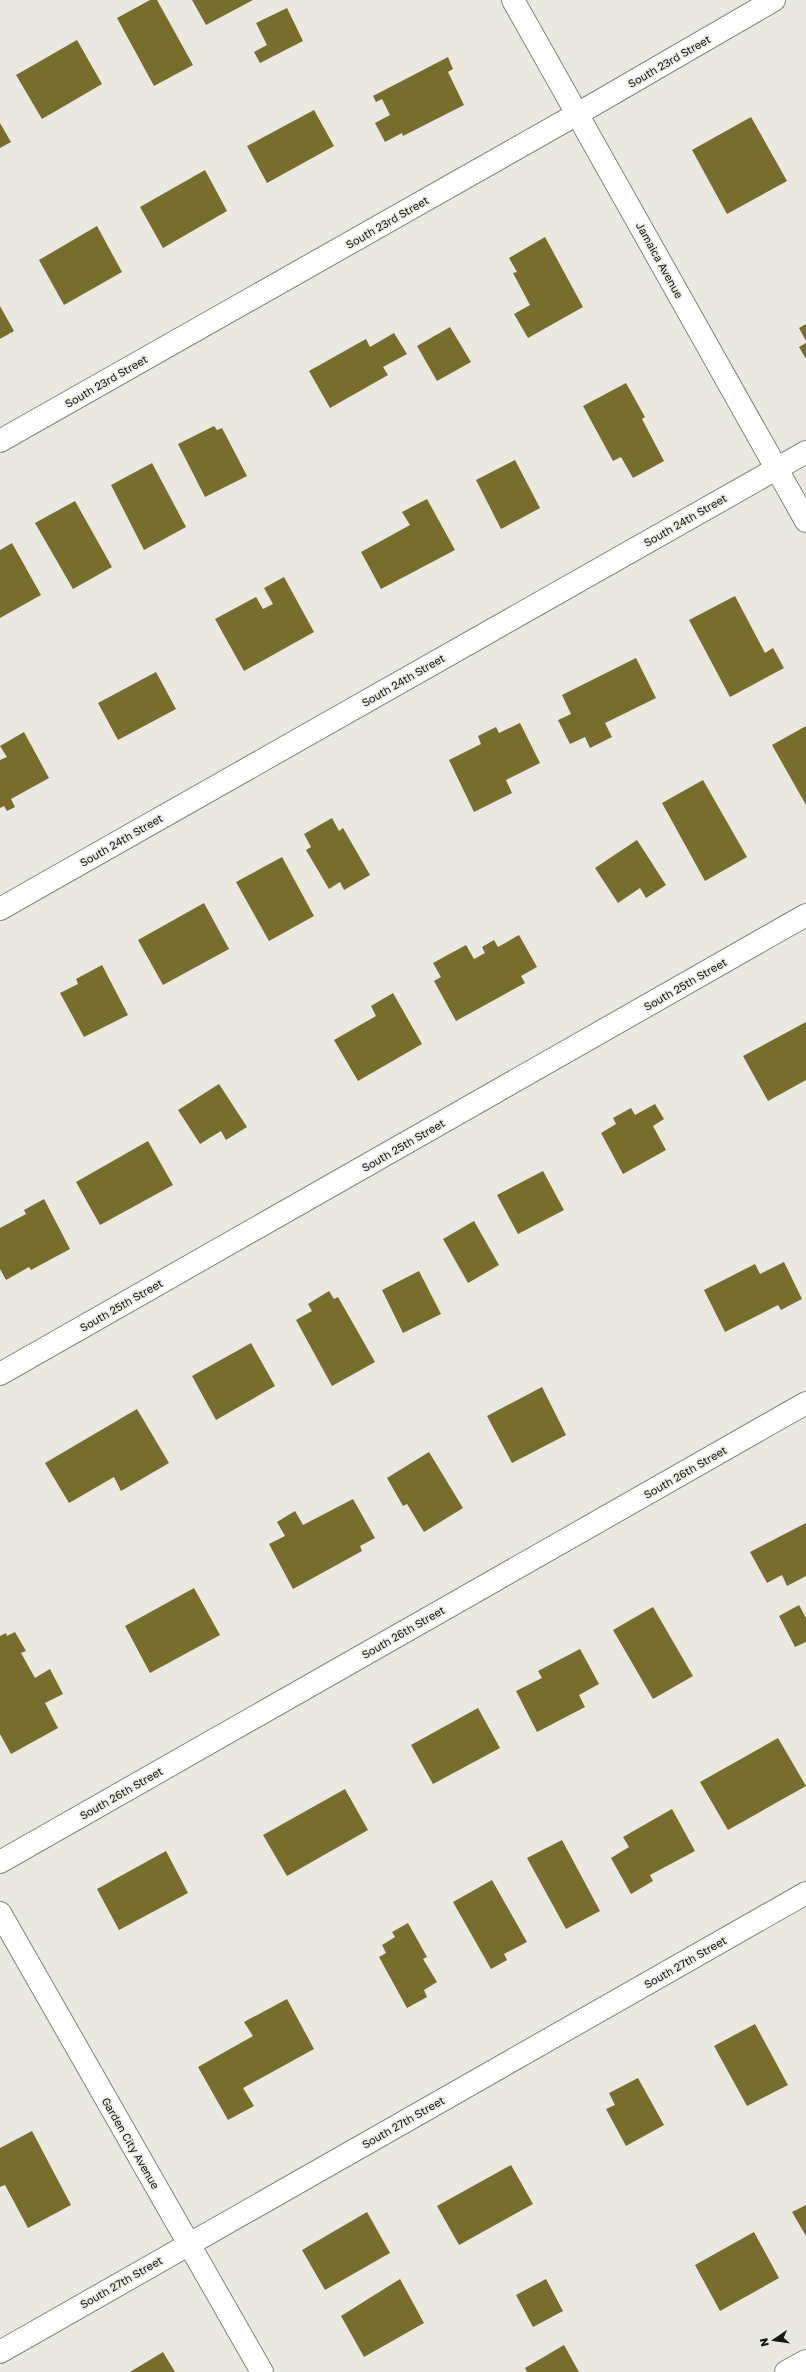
<svg xmlns="http://www.w3.org/2000/svg" width="806" height="2372" viewBox="0 0 806 2372" font-family="'Golos Text',sans-serif">
<style>
.building{fill:#786d2c}
.lines{fill:none;stroke-linecap:round;stroke-linejoin:round}
.minor-casing{stroke:#84837d;stroke-width:24}
.minor{stroke:#fff;stroke-width:22}
.labels{text-anchor:middle;dominant-baseline:central;stroke-width:3;stroke-linejoin:round;paint-order:stroke}
.street-label{font-size:11px;fill:#171714;stroke:#eae9e1}
</style>
<rect width="100%" height="100%" fill="#eae9e1"/>
<path class="building" d="M 150,0 L 157,0 L 193,65 L 154,86 L 117,18 Z
M 192,0 L 253,0 L 206,25 Z
M 287,8 L 303,41 L 260,63 L 254,52 L 267,45 L 256,23 Z
M 77,40 L 102,84 L 42,119 L 16,75 Z
M 448,57 L 453,69 L 448,72 L 464,105 L 403,136 L 402,133 L 385,142 L 375,123 L 390,115 L 382,99 L 376,102 L 373,96 Z
M 314,110 L 334,146 L 267,183 L 247,146 Z
M 751,117 L 787,181 L 727,214 L 692,150 Z
M 0,123 L 11,142 L 0,148 Z
M 205,170 L 227,211 L 163,248 L 140,207 Z
M 97,226 L 122,272 L 64,305 L 39,260 Z
M 545,237 L 583,307 L 528,338 L 514,314 L 530,305 L 513,273 L 517,272 L 509,258 Z
M 0,306 L 14,331 L 0,339 Z
M 806,324 L 806,341 L 799,328 Z
M 450,327 L 471,362 L 437,381 L 417,346 Z
M 394,333 L 407,354 L 383,367 L 388,375 L 330,408 L 309,371 L 366,339 L 370,347 Z
M 806,343 L 806,359 L 799,347 Z
M 626,383 L 645,417 L 642,419 L 664,461 L 633,478 L 621,457 L 613,461 L 583,406 Z
M 214,426 L 217,430 L 222,428 L 247,476 L 205,497 L 178,444 Z
M 515,460 L 540,508 L 501,529 L 476,480 Z
M 152,463 L 186,527 L 144,550 L 111,485 Z
M 427,499 L 455,550 L 381,589 L 361,552 L 410,525 L 402,512 Z
M 75,501 L 112,567 L 73,589 L 35,523 Z
M 12,543 L 41,595 L 0,618 L 0,550 Z
M 284,577 L 314,632 L 244,671 L 215,619 L 256,597 L 263,609 L 273,604 L 264,588 Z
M 735,596 L 765,653 L 773,648 L 784,668 L 730,697 L 689,620 Z
M 636,658 L 656,698 L 605,723 L 612,737 L 590,748 L 585,737 L 570,744 L 558,720 L 571,714 L 562,695 Z
M 156,672 L 176,709 L 118,740 L 98,703 Z
M 520,723 L 540,763 L 506,780 L 512,793 L 474,812 L 449,760 L 481,744 L 478,736 L 496,727 L 499,733 Z
M 806,726 L 806,805 L 772,745 Z
M 24,732 L 49,778 L 11,799 L 15,807 L 7,811 L 4,806 L 0,808 L 0,760 L 7,757 L 0,746 Z
M 703,780 L 747,857 L 705,881 L 662,803 Z
M 332,818 L 339,831 L 343,828 L 370,875 L 344,890 L 340,882 L 329,889 L 306,850 L 311,847 L 304,834 Z
M 637,840 L 666,885 L 646,898 L 640,888 L 618,903 L 595,868 Z
M 282,857 L 314,916 L 269,941 L 236,882 Z
M 204,903 L 229,949 L 163,985 L 138,940 Z
M 519,935 L 537,967 L 521,976 L 525,983 L 456,1021 L 434,981 L 441,977 L 433,963 L 466,945 L 474,959 L 485,953 L 482,947 L 494,940 L 498,947 Z
M 102,965 L 128,1015 L 84,1037 L 60,993 L 78,984 L 76,979 Z
M 393,993 L 422,1044 L 358,1081 L 334,1040 L 376,1016 L 371,1006 Z
M 806,1022 L 806,1080 L 768,1101 L 743,1056 Z
M 219,1084 L 247,1127 L 226,1140 L 221,1131 L 200,1144 L 178,1110 Z
M 655,1104 L 664,1119 L 653,1126 L 666,1150 L 623,1174 L 601,1133 L 616,1124 L 613,1118 L 631,1108 L 635,1115 Z
M 148,1141 L 173,1185 L 100,1225 L 76,1182 Z
M 543,1171 L 564,1210 L 518,1234 L 497,1195 Z
M 44,1199 L 70,1249 L 31,1270 L 29,1267 L 6,1280 L 0,1269 L 0,1228 L 26,1214 L 24,1210 Z
M 474,1221 L 499,1265 L 468,1283 L 443,1239 Z
M 784,1262 L 802,1299 L 781,1310 L 778,1305 L 725,1332 L 704,1290 L 755,1264 L 760,1274 Z
M 419,1271 L 441,1314 L 403,1333 L 382,1290 Z
M 329,1291 L 334,1299 L 338,1297 L 375,1362 L 332,1386 L 296,1320 L 312,1311 L 308,1304 Z
M 251,1343 L 275,1386 L 216,1420 L 192,1376 Z
M 542,1387 L 566,1435 L 512,1463 L 487,1416 Z
M 137,1409 L 169,1463 L 121,1491 L 114,1477 L 69,1503 L 45,1463 Z
M 429,1452 L 463,1508 L 424,1532 L 407,1504 L 403,1506 L 387,1478 Z
M 353,1499 L 375,1538 L 360,1546 L 362,1551 L 293,1589 L 269,1544 L 285,1536 L 277,1522 L 295,1511 L 303,1525 Z
M 806,1523 L 806,1576 L 787,1586 L 782,1575 L 767,1583 L 750,1552 Z
M 194,1588 L 220,1635 L 150,1673 L 125,1626 Z
M 799,1605 L 806,1618 L 806,1642 L 795,1647 L 779,1616 Z
M 653,1607 L 693,1676 L 653,1699 L 613,1630 Z
M 15,1632 L 26,1651 L 21,1653 L 35,1678 L 50,1669 L 63,1694 L 45,1703 L 58,1728 L 11,1754 L 0,1734 L 0,1636 L 6,1633 L 7,1636 Z
M 580,1649 L 599,1684 L 579,1695 L 585,1707 L 537,1732 L 516,1691 L 542,1678 L 538,1671 Z
M 478,1708 L 500,1748 L 433,1784 L 411,1745 Z
M 778,1738 L 806,1786 L 728,1830 L 700,1782 Z
M 345,1789 L 368,1830 L 287,1876 L 263,1835 Z
M 672,1809 L 695,1851 L 650,1875 L 653,1881 L 631,1894 L 611,1858 L 629,1847 L 623,1837 Z
M 562,1840 L 600,1911 L 566,1929 L 527,1858 Z
M 166,1851 L 188,1893 L 119,1930 L 97,1889 Z
M 492,1880 L 527,1942 L 504,1954 L 507,1960 L 491,1969 L 453,1902 Z
M 408,1923 L 427,1957 L 423,1959 L 437,1982 L 424,1990 L 427,1997 L 407,2008 L 379,1957 L 386,1953 L 382,1945 L 395,1937 L 392,1932 Z
M 287,1999 L 314,2049 L 243,2088 L 254,2106 L 228,2120 L 198,2067 L 253,2036 L 244,2022 Z
M 755,2024 L 788,2085 L 747,2106 L 714,2046 Z
M 638,2078 L 664,2125 L 626,2146 L 606,2109 L 615,2105 L 609,2093 Z
M 32,2131 L 71,2205 L 28,2228 L 5,2185 L 0,2187 L 0,2148 Z
M 511,2165 L 533,2204 L 459,2245 L 437,2206 Z
M 806,2205 L 806,2236 L 792,2212 Z
M 367,2212 L 390,2253 L 325,2290 L 302,2250 Z
M 754,2232 L 779,2278 L 720,2311 L 695,2265 Z
M 400,2279 L 424,2323 L 364,2357 L 341,2316 Z
M 546,2279 L 563,2311 L 533,2327 L 516,2295 Z
M 564,2345 L 579,2372 L 527,2372 L 525,2368 Z
M 163,2352 L 175,2372 L 130,2372 Z"/>
<g class="lines">
<g class="minor-casing">
<path id="minor" d="M 513,0 L 806,521
M 0,441 L 579,113 L 774,0
M 0,909 L 806,452
M 0,1374 L 806,915
M 0,1862 L 806,1403
M 0,1913 L 262,2372
M 0,2352 L 806,1893
M 786,2372 L 806,2361"/>
</g>
<use href="#minor" class="minor"/>
</g>
<g class="labels">
<g class="street-label">
<text transform="translate(669 61) rotate(-30)">South 23rd Street</text>
<text transform="translate(387 222) rotate(-30)">South 23rd Street</text>
<text transform="translate(660 260) rotate(61)">Jamaica Avenue</text>
<text transform="translate(106 381) rotate(-30)">South 23rd Street</text>
<text transform="translate(685 520) rotate(-30)">South 24th Street</text>
<text transform="translate(403 680) rotate(-30)">South 24th Street</text>
<text transform="translate(121 840) rotate(-30)">South 24th Street</text>
<text transform="translate(685 984) rotate(-30)">South 25th Street</text>
<text transform="translate(403 1145) rotate(-30)">South 25th Street</text>
<text transform="translate(121 1305) rotate(-30)">South 25th Street</text>
<text transform="translate(685 1472) rotate(-30)">South 26th Street</text>
<text transform="translate(403 1632) rotate(-30)">South 26th Street</text>
<text transform="translate(121 1793) rotate(-30)">South 26th Street</text>
<text transform="translate(685 1962) rotate(-30)">South 27th Street</text>
<text transform="translate(403 2122) rotate(-30)">South 27th Street</text>
<text transform="translate(131 2143) rotate(60)">Garden City Avenue</text>
<text transform="translate(121 2282) rotate(-30)">South 27th Street</text>
</g>
</g>
<g transform="translate(774 2340) rotate(257)" stroke="#eae9e1" stroke-width="3" paint-order="stroke">
<path d="M0-3L7 15L0 10L-7 15Z" fill="#171714"/>
<text y="-6" font-size="11" font-weight="bold" text-anchor="middle" fill="#171714">N</text>
</g>
</svg>
